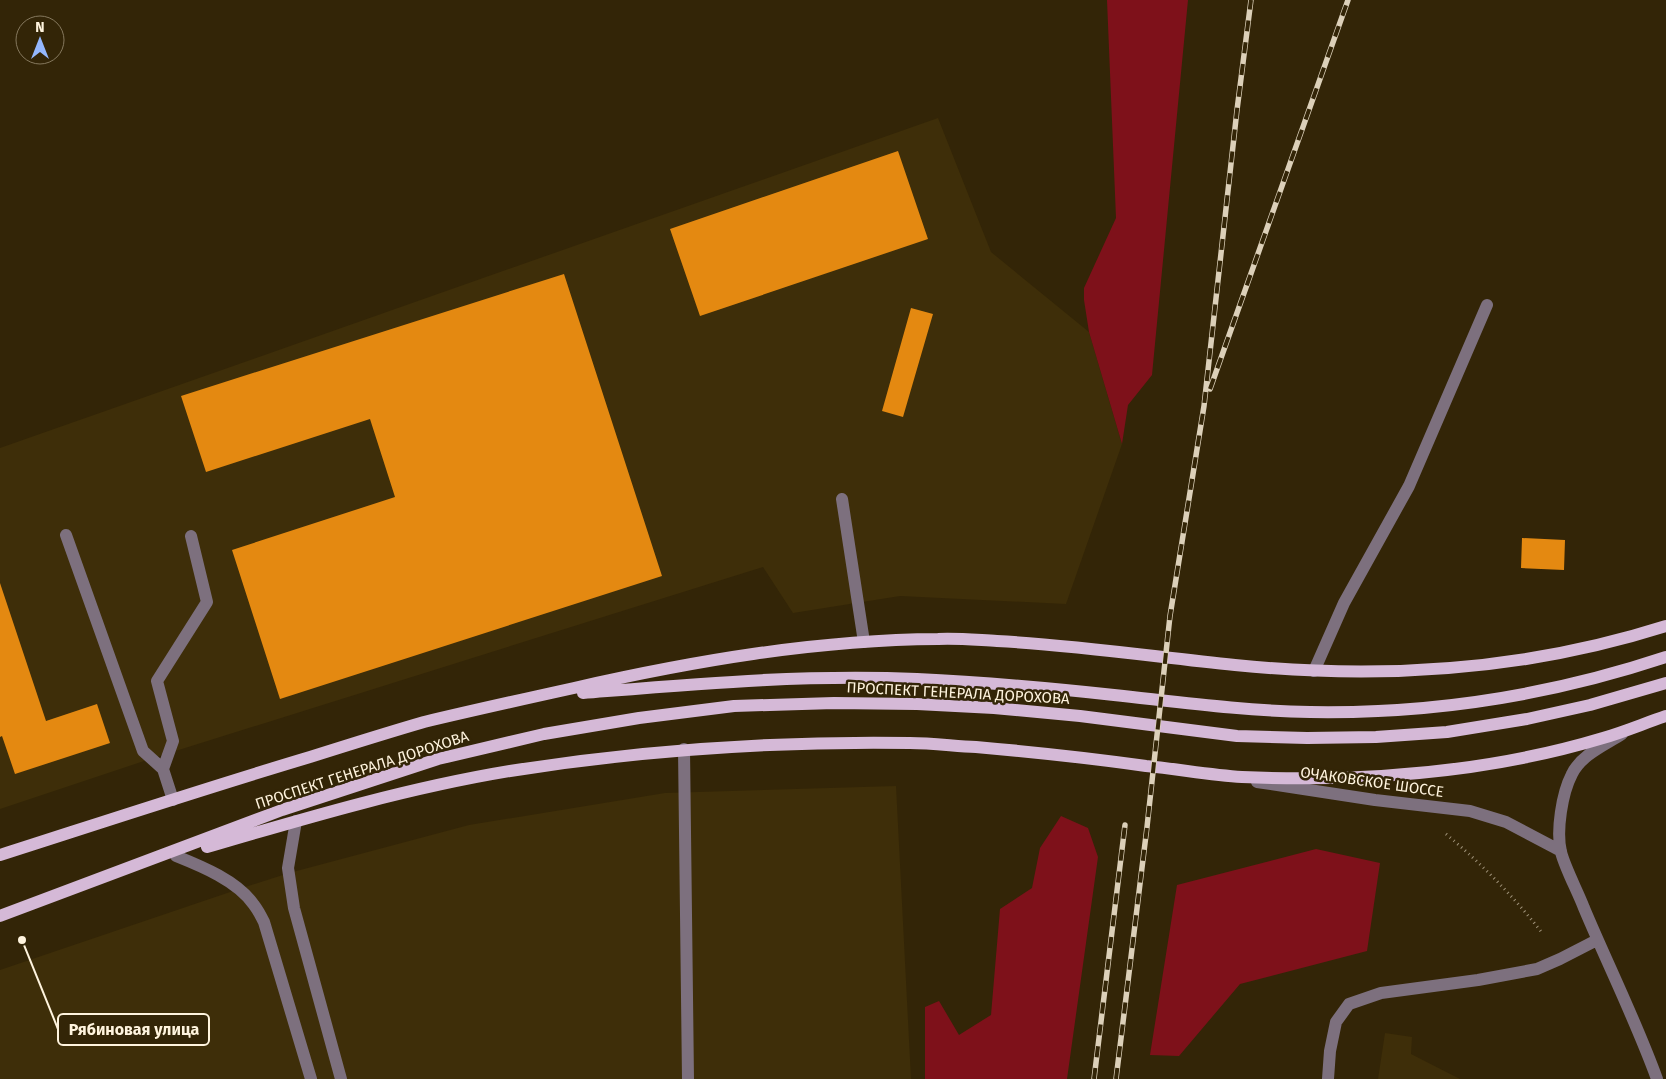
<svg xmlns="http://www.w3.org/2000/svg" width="1666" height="1079" viewBox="0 0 1666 1079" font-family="'Fira Sans',sans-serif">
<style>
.built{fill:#3e2e09}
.green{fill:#7e111a}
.building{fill:#e48911}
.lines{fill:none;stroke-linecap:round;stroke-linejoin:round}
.path{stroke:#9f9279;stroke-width:3;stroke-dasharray:1 4;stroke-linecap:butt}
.minor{stroke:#7d707e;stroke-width:12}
.major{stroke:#d5b9d7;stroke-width:12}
.rail-casing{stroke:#dcd0b9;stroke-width:5.5}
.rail{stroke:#332507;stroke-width:4;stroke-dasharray:11;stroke-linecap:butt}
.labels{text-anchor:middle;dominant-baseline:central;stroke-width:5;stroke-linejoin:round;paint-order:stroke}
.street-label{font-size:15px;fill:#fff4de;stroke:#332507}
.leader{fill:none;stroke:#fff4de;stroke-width:2}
.callout-dot{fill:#fff4de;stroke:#332507;stroke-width:2}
.callout{fill:#332507;stroke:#fff4de;stroke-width:2}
.callout-label{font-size:16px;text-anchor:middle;font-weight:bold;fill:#fff4de}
</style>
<rect width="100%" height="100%" fill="#332507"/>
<path class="built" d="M 938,118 L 991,252 L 1089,332 L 1122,444 L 1066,604 L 900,596 L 793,613 L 763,567 L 150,759 L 0,809 L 0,448 Z
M 896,786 L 911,1079 L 0,1079 L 0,970 L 239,889 L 289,873 L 469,825 L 665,793 Z
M 1385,1033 L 1412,1037 L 1411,1054 L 1460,1079 L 1378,1079 Z"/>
<path class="green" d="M 1107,0 L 1188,0 L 1152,375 L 1128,405 L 1122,444 L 1089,332 L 1084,300 L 1084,288 L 1116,218 Z
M 1061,816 L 1088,828 L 1098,857 L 1067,1079 L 925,1079 L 925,1007 L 939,1001 L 959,1035 L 991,1015 L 1000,909 L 1032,888 L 1040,848 Z
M 1316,849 L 1380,863 L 1367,951 L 1240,984 L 1179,1056 L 1150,1055 L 1177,885 Z"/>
<path class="building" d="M 898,151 L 928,239 L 700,316 L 670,229 Z
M 564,274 L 662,576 L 280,699 L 232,550 L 395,497 L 370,419 L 206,472 L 181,396 Z
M 911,308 L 933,314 L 903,417 L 882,411 Z
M 1522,538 L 1565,540 L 1564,570 L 1521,568 Z
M 0,583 L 46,721 L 97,704 L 110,743 L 15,774 L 2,736 L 0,737 Z"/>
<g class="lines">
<path class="path" d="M 1446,834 C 1483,865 1514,897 1543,934"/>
<path class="minor" d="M 842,499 L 864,642
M 66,535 L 143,751 L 163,769
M 1314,671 L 1344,603 L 1409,486 L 1487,305
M 1622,734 C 1605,745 1581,755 1572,774 C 1562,793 1556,831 1561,852 C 1565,868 1578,892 1584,908 C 1608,965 1636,1021 1657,1079
M 684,749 L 688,1079
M 1257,782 L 1375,800 L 1470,811 L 1506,822 L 1561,851
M 173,800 L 163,769 L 173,741 L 157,681 L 207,602 L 191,536
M 296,821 L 288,868 L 294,908 L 341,1079
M 176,856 C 201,866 238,881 254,905 C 258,910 261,916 264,922 L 311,1079
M 1328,1079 L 1330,1051 L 1336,1022 L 1349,1004 L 1381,993 L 1478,980 L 1537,969 L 1560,959 L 1597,940"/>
<path class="major" d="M 583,693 C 695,684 805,674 917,679 C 983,682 1049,688 1114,695 C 1179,702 1244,711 1310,712 C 1430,714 1552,695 1666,657
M 207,847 C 306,818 407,788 510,771 C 642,750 776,741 910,743 C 932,743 954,746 976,747 C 1033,752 1090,758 1146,766 C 1178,769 1210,775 1242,777 C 1363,782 1487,773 1603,738 C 1624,732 1645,723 1666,716
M 0,855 C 103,822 206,788 310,757 C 348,745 386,733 424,722 C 474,710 524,699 574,688 C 693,661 815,640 938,639 C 957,638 977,640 997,641 C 1077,645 1156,657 1235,665 C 1382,680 1525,671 1666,626
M 0,916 L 282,810 L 438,759 L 544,734 L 639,718 L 734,706 L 834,703 L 917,704 L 994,708 L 1080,716 L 1237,736 L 1307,738 L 1376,737 L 1447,732 L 1527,719 L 1590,705 L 1666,683"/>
<g class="rail-casing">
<path id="rail" d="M 1210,389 L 1348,0
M 1094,1079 L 1125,825
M 1116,1079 L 1147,827 L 1170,616 L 1204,406 L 1237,110 L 1251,0"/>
</g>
<use href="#rail" class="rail"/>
</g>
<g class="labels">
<g class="street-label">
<text transform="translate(958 693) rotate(3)">ПРОСПЕКТ ГЕНЕРАЛА ДОРОХОВА</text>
<text transform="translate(362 770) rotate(-18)">ПРОСПЕКТ ГЕНЕРАЛА ДОРОХОВА</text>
<text transform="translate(1372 782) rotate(8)">ОЧАКОВСКОЕ ШОССЕ</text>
</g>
</g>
<path class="leader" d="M22 940L58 1029"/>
<circle class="callout-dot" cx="22" cy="940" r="5"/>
<rect class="callout" x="58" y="1014" width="151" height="31" rx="5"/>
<g class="callout-label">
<text x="134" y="1035">Рябиновая улица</text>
</g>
<g transform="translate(40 40)"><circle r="24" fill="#332507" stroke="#85785d"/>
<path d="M0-4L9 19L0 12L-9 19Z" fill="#94b7fd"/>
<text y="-8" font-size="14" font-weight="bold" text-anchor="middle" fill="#fff4de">N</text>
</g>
</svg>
